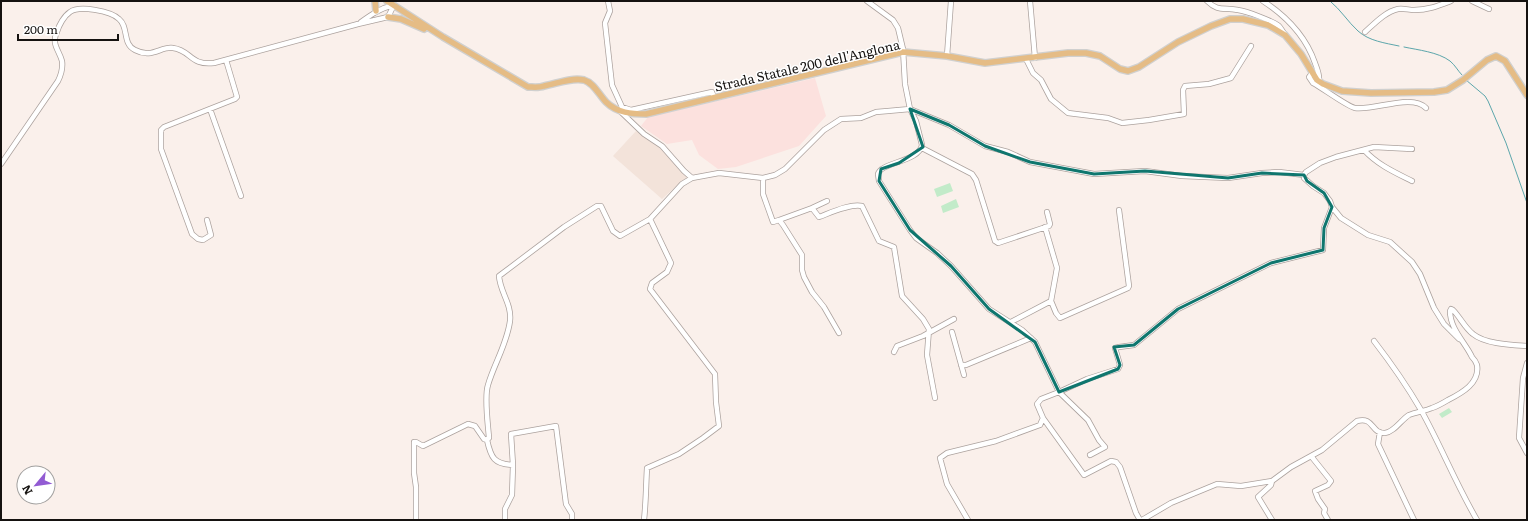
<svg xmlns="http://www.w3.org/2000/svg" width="1528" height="521" viewBox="0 0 1528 521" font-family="Literata,serif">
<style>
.built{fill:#f3e3da}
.medical{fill:#fce1de}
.green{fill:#c2ebc9}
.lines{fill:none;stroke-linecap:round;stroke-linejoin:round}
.stream{stroke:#5ca6ab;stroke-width:1}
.minor-casing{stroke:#aca29e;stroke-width:6}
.major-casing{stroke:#d0d0cf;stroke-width:8}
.minor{stroke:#fff;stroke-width:4.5}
.major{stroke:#e5bc85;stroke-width:5.5}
.marked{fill:none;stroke:#0f766e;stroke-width:3;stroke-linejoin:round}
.labels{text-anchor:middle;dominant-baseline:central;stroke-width:3;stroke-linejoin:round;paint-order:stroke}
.street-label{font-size:13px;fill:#151210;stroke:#fff}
</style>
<rect width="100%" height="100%" fill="#faf0eb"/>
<path class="built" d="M 636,131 L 662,149 L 688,177 L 682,181 L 662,199 L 613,156 Z"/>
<path class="medical" d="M 815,78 L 826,116 L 799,146 L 736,167 L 718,169 L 699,155 L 692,140 L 667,144 L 641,126 L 648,117 Z"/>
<path class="green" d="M 950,183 L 953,191 L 937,197 L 934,189 Z
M 956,199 L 959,207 L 943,213 L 941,206 Z
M 1449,408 L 1452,412 L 1442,418 L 1439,414 Z"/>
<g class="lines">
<path class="stream" d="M 1330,1 C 1341,10 1348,22 1358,31 C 1369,41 1385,43 1399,46
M 1404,47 C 1418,50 1438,52 1450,61 C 1455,65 1458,71 1462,75
M 1466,80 L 1485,96 L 1488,101 L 1506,143 L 1527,203"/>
<g class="minor-casing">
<path id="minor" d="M 608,1 L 610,11 L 605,23 L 612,85 L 622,107 L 631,110 L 712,92 L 714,97
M 867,1 L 893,20 L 898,28 L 903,49 L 905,84 L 910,109 L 916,121 L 922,145 C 920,159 891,162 882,169 C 881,169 878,173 878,174 L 879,181 L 910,230 L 916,238 L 937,253 L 951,266 L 989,309 L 1022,330 L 1035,342 L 1059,392 L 1041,399 L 1037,404 L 1043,418 L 1040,425 L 996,441 L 947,453 L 940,458 L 947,484 L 968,520
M 1030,1 L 1035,58
M 1207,1 C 1218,12 1224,7 1238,10 C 1246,11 1273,21 1279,26 C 1281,28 1282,31 1284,33
M 1263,1 C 1286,16 1306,37 1315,63 C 1317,69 1320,75 1319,81
M 1472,1 L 1489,9
M 361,22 C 372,14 381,8 394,5
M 1365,32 C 1375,23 1385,12 1398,9 C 1403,8 1409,10 1414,10 C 1428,10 1438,6 1451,1
M 947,56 L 951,1
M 1026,59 L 1033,73 L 1041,80 L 1051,99 L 1068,113 L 1108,118 L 1122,123 L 1149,120 L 1184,114 L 1183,90 L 1185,86 L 1209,84 L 1231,78 L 1251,46
M 1312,73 L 1309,77 L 1313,83 C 1321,87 1348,107 1355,108 C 1374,111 1412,93 1426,108
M 210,109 L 241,196
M 620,111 L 644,134 L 662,146 L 684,171 L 692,178
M 922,148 L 972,174 L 976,180 L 995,241 L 998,243 L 1049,226 L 1050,224 L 1047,212
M 1364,150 C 1378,165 1394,172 1412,181
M 1,164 L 58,81 C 61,75 63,68 62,61 C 59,50 51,44 57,32 C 59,25 64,16 70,12 C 79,5 111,11 119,19 C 129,27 122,44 135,50 C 152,59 161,46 173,48 C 191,50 190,66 214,63 L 358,24 L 388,17 L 394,5
M 1304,175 L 1304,178 L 1313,186 L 1324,193 L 1330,201 L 1332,207 L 1341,218 L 1368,235 L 1390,242 L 1412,262 L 1420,274 L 1434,308 L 1444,324 L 1459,339
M 1304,175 L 1306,172 L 1320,163 L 1336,157 L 1374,147 L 1412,149
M 763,178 L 763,194 L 773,222 L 779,220 L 783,225 L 802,255 L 802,270 L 804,277 L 812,292 L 824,307 L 839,333
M 827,201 L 812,208 L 819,217 C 830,213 851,203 862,206 L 877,237 L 879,241 L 894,247 L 902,296 L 923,319 L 929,329 L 927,355 L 935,398
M 207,220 L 211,235 L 203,240 L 198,239 L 192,234 L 161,149 L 161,130 L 164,127 L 235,99 L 237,97 L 226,60
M 779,220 L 812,208
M 1051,301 L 1056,313 L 1060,318 L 1128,288 L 1129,286 L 1119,210
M 1011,322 L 1051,301 L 1057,268 L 1045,227
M 952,332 L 964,375
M 1374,341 C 1391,363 1407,386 1421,410 C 1441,446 1456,484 1477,520
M 894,352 L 897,346 L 923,336 L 954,319
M 1527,363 L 1523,378 L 1519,438 L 1527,453
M 961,365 L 966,365 L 1031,338
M 1043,418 L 1084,475 L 1111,461 L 1116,462 L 1120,467 L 1136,513 L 1140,520
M 1380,432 L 1378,444 L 1414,520
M 487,440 C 491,458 494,464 513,465 L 511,434 L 556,426 L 566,504 L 572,514 L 572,520
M 1090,455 L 1105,447 L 1099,440 L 1088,420 L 1059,392 L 1087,379 L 1118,369 L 1120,365 L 1115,348 L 1119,347 L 1134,345 L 1178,309 L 1271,263 L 1323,250 L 1324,228 L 1332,207
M 1311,456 L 1331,481 L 1328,485 L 1315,491 L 1318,499 L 1325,509 L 1324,513 L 1328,520
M 1272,481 L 1271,485 L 1258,497 L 1272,520
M 416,520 L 416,487 L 414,473 L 414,442 L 416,442 L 423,446 L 468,424 L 475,426 L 484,439 L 487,440 L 489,438 C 488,424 484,397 488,385 C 494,364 507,344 510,321 C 512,304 500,292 499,276 L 564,227 L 597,206 L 601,206 L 613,231 L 620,236 L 650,219 L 682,184 L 692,178 L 719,173 L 763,178 L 775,175 L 785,169 L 824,130 L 841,119 L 861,118 L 876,112 L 888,111 L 910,109 L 949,125 L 985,146 L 1008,152 L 1030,162 L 1094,174 L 1145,171 L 1182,176 L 1228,178 L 1262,173 L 1279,172 L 1304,175
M 505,520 L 505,509 L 512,495 L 513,465
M 644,520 C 646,502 646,485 647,468 L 679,454 L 703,438 L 719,426 L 716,402 L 715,374 L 650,289 L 652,283 L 667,272 L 671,263 L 650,219
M 1142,520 L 1171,503 L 1217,484 L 1241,486 L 1272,481 L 1291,467 L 1322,450 L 1357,421 C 1374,416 1371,434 1385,433 C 1394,432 1401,420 1409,415 C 1417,412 1425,411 1432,408 C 1438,406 1443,403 1448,400 C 1462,393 1480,383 1477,365 C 1476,362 1474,359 1472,357 C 1465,342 1450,329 1450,311 L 1451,309 L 1453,310 C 1460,317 1465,328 1473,334 C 1485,344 1512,345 1527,346"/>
</g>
<g class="major-casing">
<path id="major" d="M 375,1 L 376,11
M 387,1 L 443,37 L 528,87 C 533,87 539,88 544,86 C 556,84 571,77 584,80 C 594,83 599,95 606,102 C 617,113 632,114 646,114 L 903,52 L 947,56 L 985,63 L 1068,53 L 1086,53 L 1100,56 L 1120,69 L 1128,71 L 1139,67 L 1178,42 L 1211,26 L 1230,19 L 1243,19 L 1268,25 L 1285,35 L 1301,54 L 1317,80 L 1323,84 L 1342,91 L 1371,93 L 1434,92 L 1447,90 L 1463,80 L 1487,60 L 1496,56 L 1505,61 L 1527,95
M 388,17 L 401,19 L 424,29"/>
</g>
<use href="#minor" class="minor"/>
<use href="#major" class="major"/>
</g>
<path class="marked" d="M 910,109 L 949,125 L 985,146 L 1030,162 L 1094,174 L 1145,171 L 1228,178 L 1262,173 L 1304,175 L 1307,181 L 1324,193 L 1332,207 L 1324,228 L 1323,250 L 1271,263 L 1178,309 L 1134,345 L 1114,347 L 1120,365 L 1118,369 L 1059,392 L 1035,342 L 989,309 L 951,266 L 910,230 L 879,181 L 881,169 L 899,163 L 923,147 Z"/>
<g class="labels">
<g class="street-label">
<text transform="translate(807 65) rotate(-13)">Strada Statale 200 dell'Anglona</text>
</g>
</g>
<rect width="1528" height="521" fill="none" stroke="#151210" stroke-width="4"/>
<g transform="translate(36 485) rotate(241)"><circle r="19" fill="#ffffff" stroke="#a1a09f"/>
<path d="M0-3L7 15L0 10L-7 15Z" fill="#925bd3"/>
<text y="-6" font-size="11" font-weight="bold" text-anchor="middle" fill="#151210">N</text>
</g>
<path d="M18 34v6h100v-6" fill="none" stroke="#151210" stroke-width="2"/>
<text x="24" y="34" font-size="12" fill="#151210" stroke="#ffffff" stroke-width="3" paint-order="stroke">200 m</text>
</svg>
